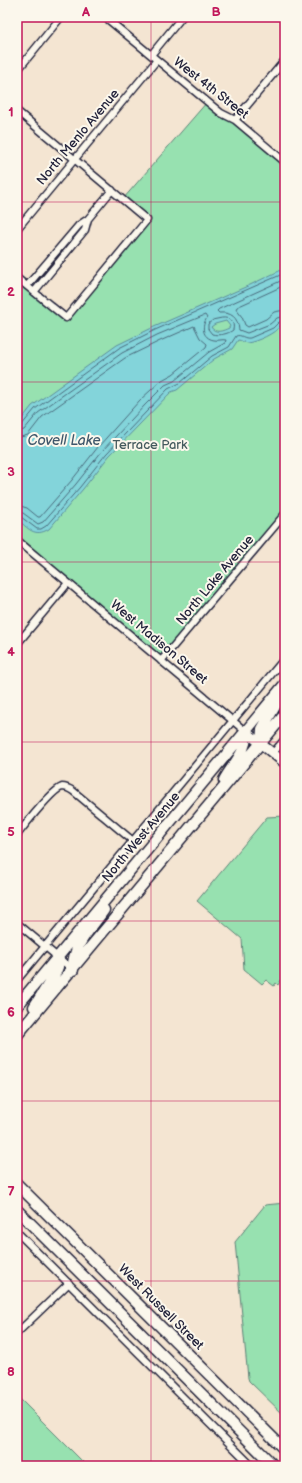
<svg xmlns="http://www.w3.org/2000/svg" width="302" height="1483" viewBox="0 0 302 1483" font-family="'Balsamiq Sans',sans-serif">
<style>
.green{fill:#97e1b0;stroke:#5c8276}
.water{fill:#83d4da;stroke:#5c8d9a;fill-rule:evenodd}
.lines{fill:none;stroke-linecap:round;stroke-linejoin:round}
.shore{stroke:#49697b;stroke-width:1}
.minor-casing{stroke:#22223b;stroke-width:9}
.secondary-casing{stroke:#22223b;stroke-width:12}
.primary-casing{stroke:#22223b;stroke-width:13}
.trunk-casing{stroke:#22223b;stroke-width:13}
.minor{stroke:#fbf7ec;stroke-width:6}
.secondary{stroke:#fbf7ec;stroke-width:9}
.primary{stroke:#fbf7ec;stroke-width:10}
.trunk{stroke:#fbf7ec;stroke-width:10}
.grid{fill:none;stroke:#c2185b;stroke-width:1;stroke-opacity:0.55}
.labels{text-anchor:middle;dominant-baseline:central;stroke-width:4;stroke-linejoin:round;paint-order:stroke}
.street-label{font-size:13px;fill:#22223b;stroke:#fbf7ec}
.park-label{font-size:13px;fill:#455b5e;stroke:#fbf7ec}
.water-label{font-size:14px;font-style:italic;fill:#3f576b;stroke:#fbf7ec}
.neatline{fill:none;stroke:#c2185b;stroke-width:1.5}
.grid-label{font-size:13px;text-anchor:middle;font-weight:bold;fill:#c2185b}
</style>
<rect width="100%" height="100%" fill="#f4e5d2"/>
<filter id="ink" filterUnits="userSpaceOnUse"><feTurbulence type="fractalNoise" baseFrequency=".025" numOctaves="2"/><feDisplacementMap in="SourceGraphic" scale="8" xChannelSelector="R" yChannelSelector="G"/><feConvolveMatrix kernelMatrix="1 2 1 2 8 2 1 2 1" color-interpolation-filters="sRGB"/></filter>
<g filter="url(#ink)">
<path class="green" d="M 207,102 L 235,120 L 285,164 L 285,513 L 161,661 L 17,541 L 17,277 L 66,318 L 147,220 L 123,199 Z
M 285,816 L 285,979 L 281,980 L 278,985 L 276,983 L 274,986 L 266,980 L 262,984 L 244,969 C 243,959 243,949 242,939 L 197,901 L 267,817 Z
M 285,1203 L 285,1416 L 249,1381 L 248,1378 L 235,1242 L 265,1205 Z
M 17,1396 L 87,1466 L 17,1466 Z"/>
<path class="water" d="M 285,269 L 285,325 L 280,326 C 276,333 256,342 247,343 C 244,343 241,340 238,340 L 232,349 L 214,359 L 177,390 L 171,392 L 109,456 L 83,489 L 49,529 C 34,538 28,528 17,519 L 17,425 L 32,406 L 117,345 L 154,327 L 250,285 L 279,271 ZM 226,321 L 230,326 L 229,328 C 223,331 215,334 211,327 L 215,324 Z"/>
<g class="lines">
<path class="shore" d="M 285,279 L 219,309 L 217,311 L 219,313 C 231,312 238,317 239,330 L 247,333 L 270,324 L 277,318 L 285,316
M 285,285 L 237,307 L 236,309 L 242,317 L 245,325 L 248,327 L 266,319 L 274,312 L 285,310
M 222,318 C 230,317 235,322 233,330 C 228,334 219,336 212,334 L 208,329 L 208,324 L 213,320 Z
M 17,427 L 21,426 L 35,409 L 119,348 L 155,330 L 285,273
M 17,432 L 24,430 L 38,413 L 122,353 L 157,335 L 205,315 L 207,318 C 201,326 202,338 214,340 C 218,341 222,339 226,340 L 225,343 L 209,352 L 174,381 L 165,385 L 145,405 L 102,451 L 76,484 L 43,522 L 38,524 L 23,513 L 17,511
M 17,438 L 28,435 L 42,417 L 125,358 L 160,341 L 194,326 L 200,338 L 207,344 L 206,347 L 173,374 L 162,380 L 140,400 L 98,447 L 72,480 L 40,517 L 38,517 L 27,508 L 17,505
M 17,516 L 21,517 L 37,529 L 41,529 L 46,526 L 80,487 L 106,454 L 168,389 L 180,383 L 212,356 L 229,347 L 236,336 C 241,334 244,339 250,338 L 273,328 L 279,322 L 285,321"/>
<g class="minor-casing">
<path id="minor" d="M 105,17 L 221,113 L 235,120 L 285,162
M 151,55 L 182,17
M 17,71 L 61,17
M 17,111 L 147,220 L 66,318 L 17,278
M 235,120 L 285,60
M 17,229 L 157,60
M 27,286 L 79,225 L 88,219 L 112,190
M 34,292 L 85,230 L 88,219
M 17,540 L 245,731
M 17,644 L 68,583
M 161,661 L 285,514
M 273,753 L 285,739
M 17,835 C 25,825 52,790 62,787 C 66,787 70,789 73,791 L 133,841
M 17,923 L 73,970
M 17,980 L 285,658
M 17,1232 L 252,1466
M 17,1333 L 69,1283"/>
</g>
<g class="secondary-casing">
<path id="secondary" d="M 245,731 L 285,763"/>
</g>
<g class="primary-casing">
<path id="primary" d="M 261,744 L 262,729 L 281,696
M 224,780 C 232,765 250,748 245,731
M 73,970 C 71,946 92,928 104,910
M 17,1006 L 285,684
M 34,1007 L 56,972 L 58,967 L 58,957
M 17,1035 L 285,714"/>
</g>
<g class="trunk-casing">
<path id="trunk" d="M 17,1184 L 285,1450
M 17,1210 L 274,1466"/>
</g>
<use href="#minor" class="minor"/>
<use href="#secondary" class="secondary"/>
<use href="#primary" class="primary"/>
<use href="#trunk" class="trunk"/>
</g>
</g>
<path class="grid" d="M 151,17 L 151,1466M 17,202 L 285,202M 17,382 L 285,382M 17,562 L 285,562M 17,742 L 285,742M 17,921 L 285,921M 17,1101 L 285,1101M 17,1281 L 285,1281"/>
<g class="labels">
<g class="street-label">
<text transform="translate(211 88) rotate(38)">West 4th Street</text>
<text transform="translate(78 137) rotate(-50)">North Menlo Avenue</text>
<text transform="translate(215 580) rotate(-50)">North Lake Avenue</text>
<text transform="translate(159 642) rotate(40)">West Madison Street</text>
<text transform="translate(141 837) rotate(-50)">North West Avenue</text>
<text transform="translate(161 1307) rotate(45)">West Russell Street</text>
</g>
<g class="park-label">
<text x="150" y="445">Terrace Park</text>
</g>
<g class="water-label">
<text x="64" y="440">Covell Lake</text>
</g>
</g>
<rect width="302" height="1483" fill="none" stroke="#fbf7ec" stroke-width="44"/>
<rect x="22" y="22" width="258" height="1439" class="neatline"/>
<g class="grid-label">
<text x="86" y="16">A</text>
<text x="216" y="16">B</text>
<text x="11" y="116">1</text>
<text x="11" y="296">2</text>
<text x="11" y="476">3</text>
<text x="11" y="656">4</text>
<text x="11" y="836">5</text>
<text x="11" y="1016">6</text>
<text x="11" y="1196">7</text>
<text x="11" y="1376">8</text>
</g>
</svg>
